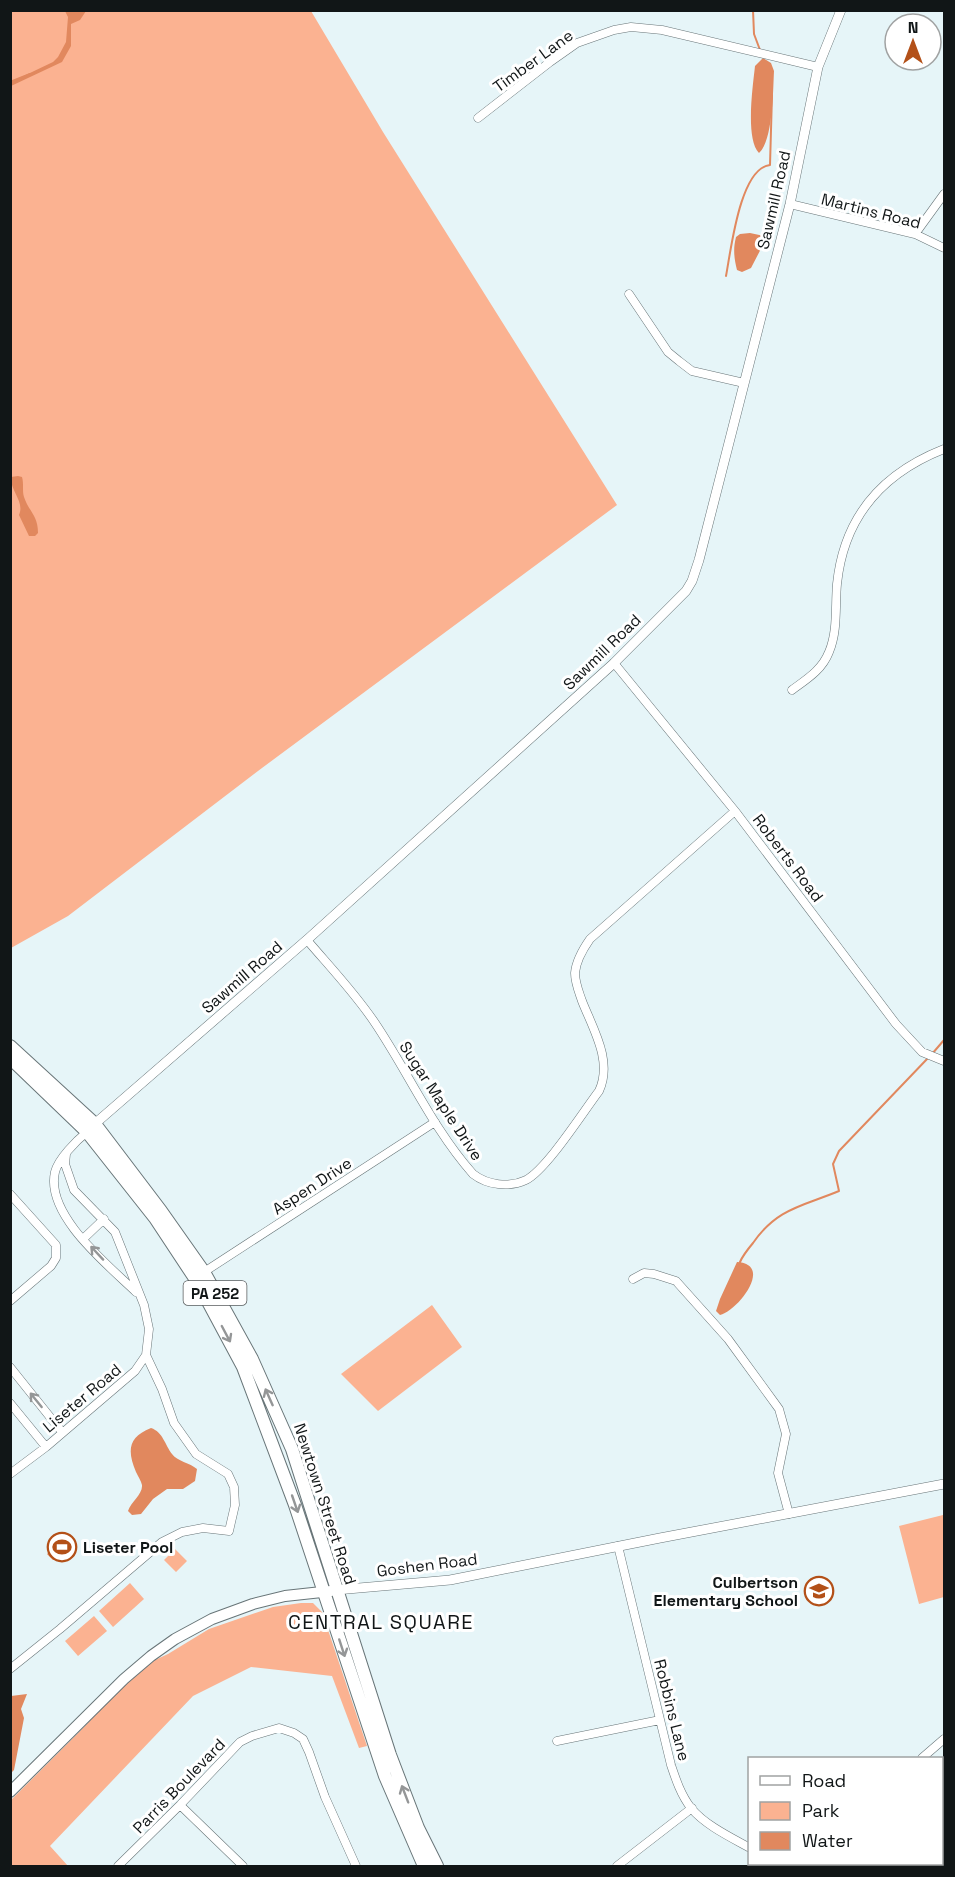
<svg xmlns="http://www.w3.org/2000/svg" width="955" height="1877" viewBox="0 0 955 1877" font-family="'Space Grotesk',sans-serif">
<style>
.green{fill:#fbb291}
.water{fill:#e1885e}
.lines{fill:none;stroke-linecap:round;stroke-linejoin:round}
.stream{stroke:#e1885e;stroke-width:2}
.minor-casing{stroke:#687578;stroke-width:9}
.tertiary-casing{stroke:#687578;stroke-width:10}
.secondary-casing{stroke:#687578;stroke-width:12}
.primary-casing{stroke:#687578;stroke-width:14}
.minor{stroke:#fff;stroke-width:8}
.tertiary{stroke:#fff;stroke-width:9}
.secondary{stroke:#fff;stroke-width:10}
.primary{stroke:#fff;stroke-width:12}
.oneway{stroke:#949697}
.labels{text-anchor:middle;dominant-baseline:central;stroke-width:6;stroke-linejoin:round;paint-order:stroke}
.shield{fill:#fff;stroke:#585c5d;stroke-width:1.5}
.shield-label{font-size:15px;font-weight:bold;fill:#111617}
.street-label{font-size:16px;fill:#111617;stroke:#fff}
.poi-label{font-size:16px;font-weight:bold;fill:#111617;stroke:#fff;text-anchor:start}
.quarter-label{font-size:20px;letter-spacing:1.5px;fill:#111617;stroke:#fff}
</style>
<rect width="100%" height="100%" fill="#e6f5f8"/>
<path class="green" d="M 11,11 L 311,11 L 383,132 L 617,505 L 262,768 L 68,916 L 11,948 Z
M 432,1305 L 462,1347 L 378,1411 L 341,1374 Z
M 943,1515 L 944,1521 L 944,1597 L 919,1604 L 899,1526 Z
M 175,1549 L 187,1561 L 176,1572 L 164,1560 Z
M 130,1583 L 144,1599 L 113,1627 L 99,1611 Z
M 301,1603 L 313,1603 L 322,1612 L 367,1746 L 359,1748 L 332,1676 L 251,1667 L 193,1696 L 50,1846 L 68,1866 L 11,1866 L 11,1800 L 83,1728 L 142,1666 L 168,1654 L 209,1629 L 273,1607 Z
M 94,1616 L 107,1631 L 78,1656 L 65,1641 Z"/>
<path class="water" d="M 65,11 L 86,11 L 80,20 L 71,24 L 71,46 L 62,62 L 11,86 L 11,82 L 53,62 L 58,57 L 66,42 L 68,17 Z
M 763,58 L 771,63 L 774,71 C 773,90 773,141 759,153 C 745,139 753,85 755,66 Z
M 750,233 L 764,236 L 765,241 L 751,268 L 742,272 L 737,270 C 734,258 733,249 736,237 L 740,234 Z
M 18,476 L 22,477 C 24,484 22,491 24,497 C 29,512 38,515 38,533 L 35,536 L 29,536 L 19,515 C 25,502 10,491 11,477 Z
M 737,1262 C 774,1264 738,1311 720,1315 L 716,1311 L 720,1299 Z
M 151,1428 C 163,1432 165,1445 172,1454 C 177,1461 190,1463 197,1469 L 195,1481 L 183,1489 L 167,1489 L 153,1499 L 141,1514 L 132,1515 L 128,1511 C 131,1502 143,1494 142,1485 C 141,1481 138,1476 136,1472 C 127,1451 128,1437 151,1428 Z
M 68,1535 L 74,1540 C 70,1550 64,1557 53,1560 L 47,1554 L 54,1548 L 49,1543 L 58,1536 L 63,1540 Z
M 27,1694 L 21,1709 L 24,1718 L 14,1770 L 11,1773 L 11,1696 Z"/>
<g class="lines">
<path class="stream" d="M 753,10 L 754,34 L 760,50
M 10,82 L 30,74
M 726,276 C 731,250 740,168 770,165 L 772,95
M 932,1054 L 944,1040
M 740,1262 C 743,1255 748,1249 753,1243 C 777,1208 803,1206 839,1191 L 833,1164 L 839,1151 L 928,1058"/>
<g class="minor-casing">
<path id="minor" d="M 478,118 L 550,62 L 577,43 L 614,30 L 631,27 L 662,30 L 818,67
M 790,204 L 915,234 L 944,248
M 915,234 L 944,194
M 629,294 L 668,352 L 679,361 L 692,371 L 744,383
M 614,663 L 735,811 L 896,1024 L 922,1052 L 944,1061
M 792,690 C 807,679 822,670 829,652 C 838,631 835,606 837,584 C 844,516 883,473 944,449
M 307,940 C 330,967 355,993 375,1023 C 408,1072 433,1129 473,1174 C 487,1185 509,1188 526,1180 C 547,1169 583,1112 599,1091 C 613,1061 593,1029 582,1001 C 579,992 575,983 575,973 C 576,961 583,949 590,939 L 735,811
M 87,1132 C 77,1140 58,1159 55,1172 C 45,1215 108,1265 136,1292
M 10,1194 L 56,1245 L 56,1258 L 51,1266 L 10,1301
M 83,1239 L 104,1219
M 204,1272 L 435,1122
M 633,1279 L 644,1273 L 654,1274 L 676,1281 L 728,1339 L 779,1409 L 786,1434 L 778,1473 L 789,1514
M 10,1367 L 62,1432
M 10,1403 L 46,1447
M 10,1474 L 46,1447 L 135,1371 L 146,1355 L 149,1329 L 144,1305 L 115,1232 L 74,1190 L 65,1164 L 66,1154
M 618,1546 L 671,1765 C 676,1780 681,1795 691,1808 C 705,1825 730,1837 750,1848
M 10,1669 L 60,1629 L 162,1542 L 182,1532 L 203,1528 L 229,1531 L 235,1505 L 234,1487 L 228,1474 L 196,1454 L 174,1423 L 162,1389 L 146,1355
M 557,1741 L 660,1720
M 922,1758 L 944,1739
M 180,1805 L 243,1866
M 778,1864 L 783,1866
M 118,1866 L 180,1805 L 240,1742 L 252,1736 L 279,1728 L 294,1733 L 303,1739 L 309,1752 L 325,1797 L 356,1866
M 617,1866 L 692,1808
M 807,1866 L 809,1864"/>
</g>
<g class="tertiary-casing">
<path id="tertiary" d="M 90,1128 L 309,938 L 614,663 L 686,591 L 692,581 L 699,560 L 790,204 L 818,67 L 841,10
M 336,1590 L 450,1580 L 660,1538 L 944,1484"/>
</g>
<g class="secondary-casing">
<path id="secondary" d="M 10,1792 L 124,1679 L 151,1656 L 175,1639 L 212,1619 L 253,1604 L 285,1596 L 331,1591"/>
</g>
<g class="primary-casing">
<path id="primary" d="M 10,1046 L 95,1124 L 161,1211 L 204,1272 L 252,1359 L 292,1449 L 390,1755 L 418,1828 L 437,1866
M 10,1058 L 87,1132 L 155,1218 L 198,1283 L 243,1367 L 295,1505 L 385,1776 L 424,1866"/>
</g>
<use href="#minor" class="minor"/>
<use href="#tertiary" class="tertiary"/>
<use href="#secondary" class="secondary"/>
<use href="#primary" class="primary"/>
</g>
<defs><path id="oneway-shaft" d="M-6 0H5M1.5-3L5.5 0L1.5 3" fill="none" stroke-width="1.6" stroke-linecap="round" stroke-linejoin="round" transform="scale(1.5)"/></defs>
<g class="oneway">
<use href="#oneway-shaft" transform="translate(97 1253) rotate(-133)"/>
<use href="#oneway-shaft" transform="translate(226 1334) rotate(62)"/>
<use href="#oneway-shaft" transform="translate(269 1397) rotate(-114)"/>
<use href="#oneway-shaft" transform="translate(36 1400) rotate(-129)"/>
<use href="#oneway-shaft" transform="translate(295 1504) rotate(71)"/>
<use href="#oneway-shaft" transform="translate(342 1648) rotate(72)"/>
<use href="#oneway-shaft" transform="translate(405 1794) rotate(-111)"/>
</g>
<defs>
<g id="stadium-ring" transform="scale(1.5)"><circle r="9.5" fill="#fff" stroke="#b35018" stroke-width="1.5"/><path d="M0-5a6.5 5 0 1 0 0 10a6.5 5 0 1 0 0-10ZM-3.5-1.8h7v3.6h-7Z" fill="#b35018"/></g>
<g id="school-ring" transform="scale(1.5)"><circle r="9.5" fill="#fff" stroke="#b35018" stroke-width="1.5"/><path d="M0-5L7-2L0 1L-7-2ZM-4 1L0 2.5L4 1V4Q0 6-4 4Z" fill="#b35018"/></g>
</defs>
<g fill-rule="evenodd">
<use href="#stadium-ring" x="62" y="1547"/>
<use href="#school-ring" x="819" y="1591"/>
</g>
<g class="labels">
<rect class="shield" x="183.5" y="1281" width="63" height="24" rx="4.5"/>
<g class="shield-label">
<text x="215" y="1293">PA 252</text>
</g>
<g class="street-label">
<text transform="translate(533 61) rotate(-36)">Timber Lane</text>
<text transform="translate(774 200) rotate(-77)">Sawmill Road</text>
<text transform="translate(871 211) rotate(14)">Martins Road</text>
<text transform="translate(602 652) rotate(-44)">Sawmill Road</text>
<text transform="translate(788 858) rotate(53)">Roberts Road</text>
<text transform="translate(242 977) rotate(-41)">Sawmill Road</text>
<text transform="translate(441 1101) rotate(57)">Sugar Maple Drive</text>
<text transform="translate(312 1186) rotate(-33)">Aspen Drive</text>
<text transform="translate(82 1398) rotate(-40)">Liseter Road</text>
<text transform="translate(325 1504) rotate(72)">Newtown Street Road</text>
<text transform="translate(427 1565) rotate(-7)">Goshen Road</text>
<text transform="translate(672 1710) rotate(76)">Robbins Lane</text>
<text transform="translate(179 1786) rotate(-46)">Parris Boulevard</text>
</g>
<g class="poi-label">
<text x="83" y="1547">Liseter Pool</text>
<text x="798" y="1582" text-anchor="end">Culbertson<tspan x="798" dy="18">Elementary School</tspan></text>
</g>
<g class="quarter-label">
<text x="381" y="1622">CENTRAL SQUARE</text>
</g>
</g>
<rect width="955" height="1877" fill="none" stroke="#111617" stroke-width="24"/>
<rect x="748" y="1757" width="195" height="108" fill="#ffffff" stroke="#a0a2a2" stroke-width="1.5"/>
<rect x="760" y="1776" width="30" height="9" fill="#ffffff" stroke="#a0a2a2" stroke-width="1.5"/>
<text x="802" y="1787" font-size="18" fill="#111617">Road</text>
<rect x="760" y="1802" width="30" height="18" fill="#fbb291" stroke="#a0a2a2" stroke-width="1.5"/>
<text x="802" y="1817" font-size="18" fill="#111617">Park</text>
<rect x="760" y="1832" width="30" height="18" fill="#e1885e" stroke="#a0a2a2" stroke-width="1.5"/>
<text x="802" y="1847" font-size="18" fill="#111617">Water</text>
<g transform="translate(913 42)"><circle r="28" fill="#ffffff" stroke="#a0a2a2" stroke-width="1.5"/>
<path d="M0-4.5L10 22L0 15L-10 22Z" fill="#b35018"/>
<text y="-9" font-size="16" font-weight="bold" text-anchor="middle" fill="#111617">N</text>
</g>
</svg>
